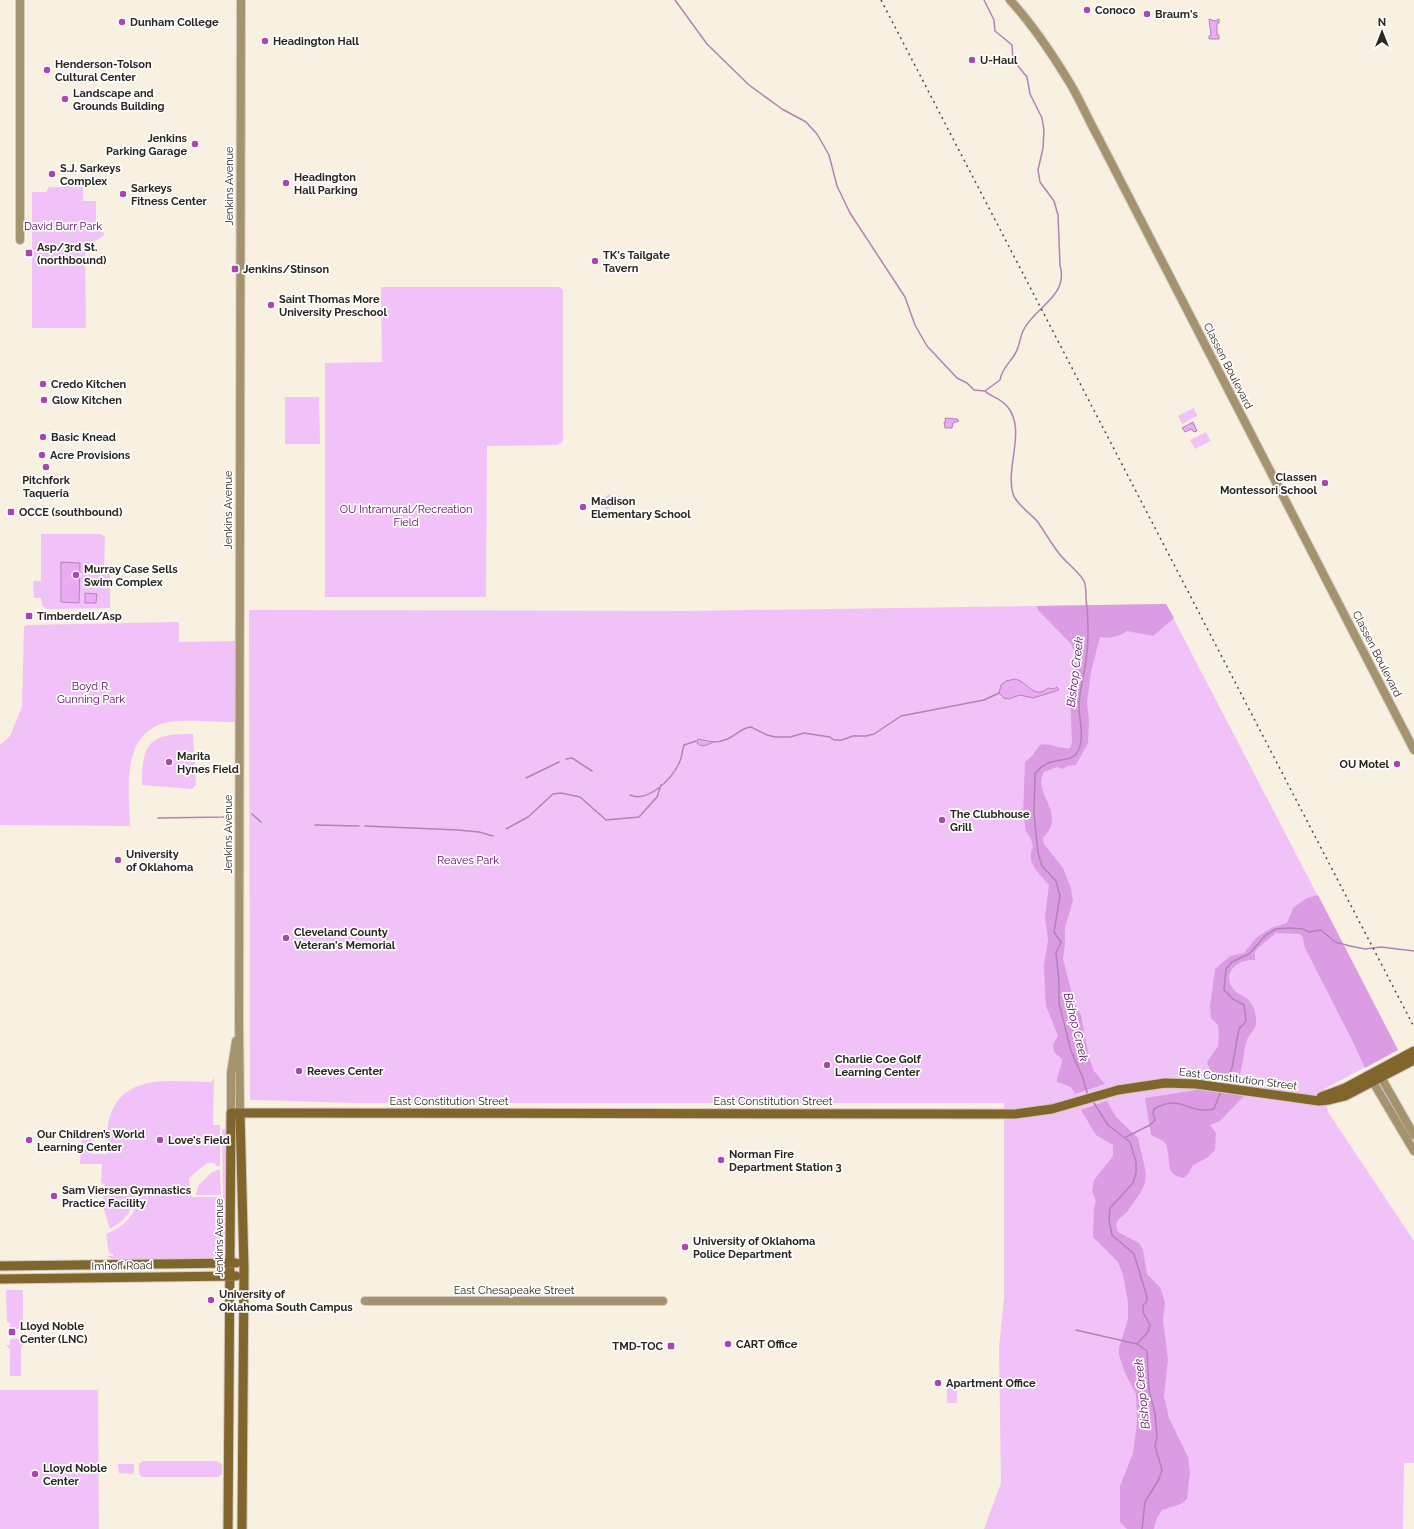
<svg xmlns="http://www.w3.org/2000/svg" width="1414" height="1529" viewBox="0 0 1414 1529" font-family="Raleway,sans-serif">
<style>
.green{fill:#f1c2f7}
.forest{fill:#dc9ce4}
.water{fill:#ebaaf4;stroke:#b183b5}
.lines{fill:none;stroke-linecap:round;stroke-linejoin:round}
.stream{stroke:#b183b5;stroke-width:1.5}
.tertiary-casing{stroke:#d3ccbe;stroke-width:10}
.secondary-casing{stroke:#d3ccbe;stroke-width:11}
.tertiary{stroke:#a5936f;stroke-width:8}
.secondary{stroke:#80662c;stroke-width:9}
.rail{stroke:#504c44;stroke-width:1.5;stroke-dasharray:2 4;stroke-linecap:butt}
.poi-dot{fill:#a548b2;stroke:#fefefe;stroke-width:1.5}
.labels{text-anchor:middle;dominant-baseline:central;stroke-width:3.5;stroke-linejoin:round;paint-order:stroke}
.poi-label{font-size:11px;font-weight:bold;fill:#2a2721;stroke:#fefefe;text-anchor:start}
.street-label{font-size:11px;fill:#2a2721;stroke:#fefefe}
.park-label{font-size:11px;fill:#550260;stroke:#fefefe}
.water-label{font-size:12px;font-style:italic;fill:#590764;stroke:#fefefe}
</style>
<rect width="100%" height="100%" fill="#f8f0e0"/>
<path class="green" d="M 65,182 L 70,182 L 70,187 L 83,187 L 83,201 L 96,201 L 96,227 L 105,234 L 85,249 L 86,328 L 32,328 L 32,192 L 46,192 L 49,187 L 65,187 Z
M 381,287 L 559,287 L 563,290 L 563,441 L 558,445 L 487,446 L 486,597 L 325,597 L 325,363 L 382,362 Z
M 285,397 L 319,397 L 320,444 L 285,444 Z
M 1194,408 L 1197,416 L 1182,424 L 1178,416 Z
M 1206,432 L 1211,441 L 1195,449 L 1190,440 Z
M 610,494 L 615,506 L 606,510 L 601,499 Z
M 41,534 L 100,534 L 105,537 L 104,568 L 110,570 L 110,608 L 46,609 L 42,606 L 41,598 L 34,598 L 33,581 L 41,581 Z
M 1166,604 L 1398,1050 L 1324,1089 L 1328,1112 L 1414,1241 L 1414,1463 L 1404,1463 L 1403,1529 L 984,1529 L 1001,1483 L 999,1348 L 1004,1297 L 1004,1103 L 355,1103 L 250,1100 L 249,610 L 685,611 Z
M 179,622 L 179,642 L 237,641 L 237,722 C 217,722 187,719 169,722 C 120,731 129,789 130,826 L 0,825 L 0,745 L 10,736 L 22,707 L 24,627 L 27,625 Z
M 193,734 L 196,785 L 192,789 L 142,785 C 142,741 150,734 193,734 Z
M 214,1077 L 213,1125 L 220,1125 L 220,1166 L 216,1166 L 215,1163 L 207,1163 L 189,1178 L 190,1190 L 104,1190 L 104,1184 L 101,1183 L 102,1164 L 80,1164 L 82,1135 L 92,1134 L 92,1154 L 107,1154 C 108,1143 106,1131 109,1120 C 121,1071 174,1082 212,1082 Z
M 227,1128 L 227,1252 L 222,1252 L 221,1208 L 223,1194 L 222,1129 Z
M 216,1170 L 220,1170 L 221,1195 L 196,1195 L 198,1186 L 212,1172 L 215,1172 Z
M 103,1192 L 132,1192 L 135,1195 C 133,1212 124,1221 110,1229 L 104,1210 Z
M 142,1192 L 192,1193 L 192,1197 L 221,1197 L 220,1260 L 114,1261 L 107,1256 L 113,1256 L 113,1254 L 109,1253 L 106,1234 C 120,1228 131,1220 136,1206 C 138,1201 137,1196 142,1192 Z
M 6,1290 L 23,1290 L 23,1329 L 10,1329 L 10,1323 L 7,1322 Z
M 24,1338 L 24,1344 L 21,1348 L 21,1376 L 10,1376 L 10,1350 L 6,1345 L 10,1345 L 10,1339 Z
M 947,1387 L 957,1387 L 957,1403 L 947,1403 Z
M 0,1390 L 98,1390 L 99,1529 L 0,1529 Z
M 143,1461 L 216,1461 L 222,1464 L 222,1474 L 218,1477 L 142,1477 L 139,1474 L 139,1464 Z
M 118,1464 L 134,1464 L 134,1474 L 119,1473 Z"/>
<path class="forest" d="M 1166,604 L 1174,618 L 1153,636 L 1127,631 C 1118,637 1111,639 1100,637 L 1091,672 L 1087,702 L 1089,722 L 1088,743 L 1076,765 L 1067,766 L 1063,769 L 1057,767 L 1044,772 C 1033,791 1059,807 1050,828 C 1049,832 1045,835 1043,838 L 1044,844 L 1063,868 L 1071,888 L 1073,901 L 1065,927 L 1065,945 L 1063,959 L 1074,1002 L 1081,1015 L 1089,1057 L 1094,1071 L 1105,1084 L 1075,1094 L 1071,1087 L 1057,1082 C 1057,1073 1062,1068 1062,1059 L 1054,1052 L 1053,1044 L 1058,1036 L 1046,1006 L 1045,991 L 1044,965 L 1048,940 L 1045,917 L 1049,885 C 1039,873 1025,863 1033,847 L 1031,839 L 1026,831 L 1023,814 L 1025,762 L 1031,757 L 1040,745 C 1050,742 1059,750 1070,748 L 1072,743 L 1070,695 L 1071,679 L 1077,658 L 1075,652 L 1071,644 L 1038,610 L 1037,606 Z
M 1318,895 L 1398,1050 L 1365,1068 L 1353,1042 L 1305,948 L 1303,938 L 1300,934 L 1276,933 L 1258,948 L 1255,952 L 1255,960 C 1238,959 1220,973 1234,990 C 1238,995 1246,996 1249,1001 C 1254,1006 1257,1016 1256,1024 C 1256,1029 1249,1034 1247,1040 C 1243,1052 1244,1065 1238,1079 L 1211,1073 L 1207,1062 L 1218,1046 L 1219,1034 L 1218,1025 L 1211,1018 L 1210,1006 L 1215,969 L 1230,956 L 1244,953 L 1256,938 L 1271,928 L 1287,923 L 1293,908 L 1307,898 Z
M 1203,1089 L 1245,1095 L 1220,1121 L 1210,1125 L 1216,1133 L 1215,1150 L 1207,1158 L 1193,1165 L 1189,1173 L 1184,1178 C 1163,1175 1172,1159 1166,1145 C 1164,1139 1156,1138 1151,1135 L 1145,1098 Z
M 1107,1101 L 1116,1117 L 1138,1138 L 1146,1173 L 1145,1183 L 1141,1192 L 1127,1212 L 1118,1220 L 1116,1225 L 1118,1232 L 1139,1243 L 1143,1250 L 1147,1274 L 1160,1287 L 1165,1302 L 1163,1320 L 1168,1359 L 1164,1396 L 1169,1418 L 1188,1457 L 1190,1472 L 1187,1499 L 1181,1504 L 1162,1510 L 1157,1518 L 1154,1529 L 1127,1529 L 1120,1522 L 1120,1486 L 1133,1453 L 1137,1422 L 1136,1394 L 1125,1373 L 1119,1355 L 1119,1348 L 1128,1319 L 1128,1302 L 1123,1275 L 1118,1262 L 1093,1237 L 1094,1207 L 1096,1201 L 1092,1191 L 1094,1180 L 1113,1156 L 1113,1145 L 1096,1135 L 1081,1110 Z"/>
<path class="water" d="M 1209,19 L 1215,21 L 1219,19 L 1219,23 L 1217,23 L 1217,35 L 1219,35 L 1219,39 L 1209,39 L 1209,36 L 1211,35 Z
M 945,418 L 957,419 L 959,421 L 953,423 L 952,428 L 945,428 L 944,422 L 946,422 Z
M 1193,422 L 1197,431 L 1194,432 L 1191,429 L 1185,432 L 1182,428 Z
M 61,562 L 80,563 L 79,603 L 61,602 Z
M 85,593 L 97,594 L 96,603 L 85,603 Z
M 1015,679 C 1028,682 1034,700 1048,688 L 1054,689 L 1057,687 L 1059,690 L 1033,698 L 1020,695 L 1009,699 L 1004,698 L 999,693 L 1001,685 L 1006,681 Z
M 698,739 L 713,742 C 708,745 702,748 697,743 Z"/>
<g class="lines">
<path class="stream" d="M 675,0 L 707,44 L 749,85 L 782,109 L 806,122 L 817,134 L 829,155 L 837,186 L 850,213 L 905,297 L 915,325 L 927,346 L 957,378 L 967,383 L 974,390 L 985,391
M 984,0 L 994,20 L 995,31 L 1012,45 L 1013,60 L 1027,77 L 1030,94 L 1042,118 L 1044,130 L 1043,148 L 1038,170 L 1040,182 L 1054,201 L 1058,215 L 1060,265 C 1069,297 1034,307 1023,331 C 1020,338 1019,348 1015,354 C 1009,364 1002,368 1000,380 L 985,391
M 985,391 C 991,397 1000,398 1007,406 C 1027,430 1005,466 1013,494 C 1016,504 1030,513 1037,521 C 1045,532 1052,545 1061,556 C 1068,564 1079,572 1084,581 C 1086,585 1086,593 1086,598 C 1089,622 1089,644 1085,667 C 1083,680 1079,693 1079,706 C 1079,720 1085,738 1078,751 C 1071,766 1050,753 1035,774 L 1034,813 L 1038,853 L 1042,866 L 1056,881 L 1060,896 L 1054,932 L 1061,942 L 1056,953 L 1059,981 L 1059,1003 L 1071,1051 L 1083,1078 L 1088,1096
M 713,742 C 733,742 738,728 751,727 L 767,735 L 775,737 L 790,737 L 804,733 L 830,737 L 834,740 L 842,740 L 853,736 L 866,736 L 874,734 L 901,716 L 984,700 L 999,693
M 566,759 L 572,758 L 592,771
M 526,778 L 559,762
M 630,795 C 648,803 672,779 679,763 C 682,758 682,751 684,745 L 696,741
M 252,814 L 261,822
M 158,818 L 223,817 L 232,815
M 315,825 L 359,826
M 365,826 L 458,830 L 479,832 L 493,836
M 506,829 L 528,817 L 553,794 L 561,793 L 580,797 L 606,820 L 639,817 L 657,797 L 661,785
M 1224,1084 L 1232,1068 L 1239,1029 L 1246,1021 L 1244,1005 L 1233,999 L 1224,990 L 1226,969 L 1232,962 L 1249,954 L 1266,935 L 1276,929 L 1289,928 L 1303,929 L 1309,932 L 1321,930 L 1335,942 L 1350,946 L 1365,949 L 1381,947 L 1414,951
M 1092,1100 L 1108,1125 L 1130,1142 L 1136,1162 L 1136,1173 L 1133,1183 L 1110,1208 L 1109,1220 L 1112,1235 L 1134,1254 L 1147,1297 L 1146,1303 L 1143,1305 L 1143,1312 L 1150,1325 L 1148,1332 L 1137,1344 L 1147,1351 L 1149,1390 L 1155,1413 L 1157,1436 L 1155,1446 L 1162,1470 L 1159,1479 L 1145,1502 L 1142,1529
M 1126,1137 L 1150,1125 L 1155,1120 L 1153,1113 L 1154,1109 C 1181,1093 1188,1115 1214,1109 L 1221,1091
M 1076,1330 L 1137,1344"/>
<g class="tertiary-casing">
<path id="tertiary" d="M 20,0 L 20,240
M 1010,0 C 1033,25 1053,55 1071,85 C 1081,102 1089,121 1099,139 L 1414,750
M 1378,1072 L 1414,1135
M 1370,1077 L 1414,1151
M 231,1113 L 231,1073 L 236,1041
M 240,1113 L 239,1020 L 241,0
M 365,1301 L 663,1301"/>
</g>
<g class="secondary-casing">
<path id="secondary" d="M 1321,1097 L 1345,1088 L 1414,1051
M 240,1113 L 244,1269 L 242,1529
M 0,1266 L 236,1263
M 0,1279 L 236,1276
M 228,1529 L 231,1113 L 1015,1114 L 1052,1109 L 1118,1090 L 1165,1083 L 1196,1084 L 1319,1101 L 1329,1100 L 1345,1096 L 1414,1060"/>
</g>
<use href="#tertiary" class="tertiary"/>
<use href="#secondary" class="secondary"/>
<path class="rail" d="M 881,0 L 1414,1027"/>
</g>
<g class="poi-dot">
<circle cx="1087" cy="10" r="4"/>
<circle cx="1147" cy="14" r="4"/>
<circle cx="122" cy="22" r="4"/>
<circle cx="265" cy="41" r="4"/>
<circle cx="972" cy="60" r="4"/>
<circle cx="47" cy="70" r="4"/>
<circle cx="65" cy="99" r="4"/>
<circle cx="195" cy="144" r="4"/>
<circle cx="52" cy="174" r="4"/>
<circle cx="286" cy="183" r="4"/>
<circle cx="123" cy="194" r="4"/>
<rect x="25" y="249" width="8" height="8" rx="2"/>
<circle cx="595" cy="261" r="4"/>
<rect x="231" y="265" width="8" height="8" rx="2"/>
<circle cx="271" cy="305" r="4"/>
<circle cx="43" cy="384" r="4"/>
<circle cx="44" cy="400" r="4"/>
<circle cx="43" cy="437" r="4"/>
<circle cx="42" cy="455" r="4"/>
<circle cx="46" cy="467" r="4"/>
<circle cx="1325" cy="483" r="4"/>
<circle cx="583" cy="507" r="4"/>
<rect x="7" y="508" width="8" height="8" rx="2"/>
<circle cx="76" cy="575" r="4"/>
<rect x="25" y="612" width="8" height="8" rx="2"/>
<circle cx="169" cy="762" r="4"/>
<circle cx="1397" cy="764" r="4"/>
<circle cx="942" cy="820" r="4"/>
<circle cx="118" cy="860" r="4"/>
<circle cx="286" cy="938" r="4"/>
<circle cx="827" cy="1065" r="4"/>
<circle cx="299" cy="1071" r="4"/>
<circle cx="29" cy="1140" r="4"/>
<circle cx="160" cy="1140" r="4"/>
<circle cx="721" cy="1160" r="4"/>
<circle cx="54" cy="1196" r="4"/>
<circle cx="685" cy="1247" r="4"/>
<circle cx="211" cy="1300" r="4"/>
<rect x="8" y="1328" width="8" height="8" rx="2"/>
<circle cx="728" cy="1344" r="4"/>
<rect x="667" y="1342" width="8" height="8" rx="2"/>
<circle cx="938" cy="1383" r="4"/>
<circle cx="35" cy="1474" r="4"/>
</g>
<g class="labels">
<g class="poi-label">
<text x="1095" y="10">Conoco</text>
<text x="1155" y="14">Braum's</text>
<text x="130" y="22">Dunham College</text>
<text x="273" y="41">Headington Hall</text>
<text x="980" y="60">U-Haul</text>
<text x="55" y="64">Henderson-Tolson<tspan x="55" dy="13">Cultural Center</tspan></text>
<text x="73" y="93">Landscape and<tspan x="73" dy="13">Grounds Building</tspan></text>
<text x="187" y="138" text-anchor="end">Jenkins<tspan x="187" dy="13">Parking Garage</tspan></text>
<text x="60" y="168">S.J. Sarkeys<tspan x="60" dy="13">Complex</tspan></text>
<text x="294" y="177">Headington<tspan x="294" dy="13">Hall Parking</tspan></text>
<text x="131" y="188">Sarkeys<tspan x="131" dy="13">Fitness Center</tspan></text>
<text x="37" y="247">Asp/3rd St.<tspan x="37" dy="13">(northbound)</tspan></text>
<text x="603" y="255">TK's Tailgate<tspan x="603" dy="13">Tavern</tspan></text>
<text x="243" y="269">Jenkins/Stinson</text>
<text x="279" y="299">Saint Thomas More<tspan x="279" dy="13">University Preschool</tspan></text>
<text x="51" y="384">Credo Kitchen</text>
<text x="52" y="400">Glow Kitchen</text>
<text x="51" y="437">Basic Knead</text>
<text x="50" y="455">Acre Provisions</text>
<text x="1317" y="477" text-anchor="end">Classen<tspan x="1317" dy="13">Montessori School</tspan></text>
<text x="46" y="480" text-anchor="middle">Pitchfork<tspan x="46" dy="13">Taqueria</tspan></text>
<text x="591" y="501">Madison<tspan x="591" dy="13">Elementary School</tspan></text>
<text x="19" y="512">OCCE (southbound)</text>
<text x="84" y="569">Murray Case Sells<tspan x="84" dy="13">Swim Complex</tspan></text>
<text x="37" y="616">Timberdell/Asp</text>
<text x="177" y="756">Marita<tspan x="177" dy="13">Hynes Field</tspan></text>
<text x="1389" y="764" text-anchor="end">OU Motel</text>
<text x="950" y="814">The Clubhouse<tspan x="950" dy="13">Grill</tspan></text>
<text x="126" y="854">University<tspan x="126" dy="13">of Oklahoma</tspan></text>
<text x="294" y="932">Cleveland County<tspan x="294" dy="13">Veteran's Memorial</tspan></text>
<text x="835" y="1059">Charlie Coe Golf<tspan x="835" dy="13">Learning Center</tspan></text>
<text x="307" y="1071">Reeves Center</text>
<text x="37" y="1134">Our Children’s World<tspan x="37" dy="13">Learning Center</tspan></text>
<text x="168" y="1140">Love's Field</text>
<text x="729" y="1154">Norman Fire<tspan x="729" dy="13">Department Station 3</tspan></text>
<text x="62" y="1190">Sam Viersen Gymnastics<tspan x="62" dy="13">Practice Facility</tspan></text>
<text x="693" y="1241">University of Oklahoma<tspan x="693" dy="13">Police Department</tspan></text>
<text x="219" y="1294">University of<tspan x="219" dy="13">Oklahoma South Campus</tspan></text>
<text x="20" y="1326">Lloyd Noble<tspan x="20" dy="13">Center (LNC)</tspan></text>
<text x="736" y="1344">CART Office</text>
<text x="663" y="1346" text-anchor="end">TMD-TOC</text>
<text x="946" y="1383">Apartment Office</text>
<text x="43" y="1468">Lloyd Noble<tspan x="43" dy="13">Center</tspan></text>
</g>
<g class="street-label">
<text transform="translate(229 186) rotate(-90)">Jenkins Avenue</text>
<text transform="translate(1228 366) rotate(63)">Classen Boulevard</text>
<text transform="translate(228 510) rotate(-90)">Jenkins Avenue</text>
<text transform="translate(1377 654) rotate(63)">Classen Boulevard</text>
<text transform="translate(228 834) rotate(-90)">Jenkins Avenue</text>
<text transform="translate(1238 1079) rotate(7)">East Constitution Street</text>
<text x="449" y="1101">East Constitution Street</text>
<text x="773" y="1101">East Constitution Street</text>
<text transform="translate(219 1238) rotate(-90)">Jenkins Avenue</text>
<text transform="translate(122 1266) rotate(-1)">Imhoff Road</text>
<text x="514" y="1290">East Chesapeake Street</text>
</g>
<g class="park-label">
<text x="63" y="226">David Burr Park</text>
<text x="406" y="509">OU Intramural/Recreation<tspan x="406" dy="13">Field</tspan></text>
<text x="91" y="686">Boyd R.<tspan x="91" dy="13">Gunning Park</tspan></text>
<text x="468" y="860">Reaves Park</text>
</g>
<g class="water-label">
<text transform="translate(1075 672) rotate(-83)">Bishop Creek</text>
<text transform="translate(1076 1027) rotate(76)">Bishop Creek</text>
<text transform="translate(1142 1394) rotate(-96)">Bishop Creek</text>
</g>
</g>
<g transform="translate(1382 32)" stroke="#fefefe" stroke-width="3" paint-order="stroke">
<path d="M0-3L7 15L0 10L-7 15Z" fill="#2a2721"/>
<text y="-6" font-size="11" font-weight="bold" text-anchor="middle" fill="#2a2721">N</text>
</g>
</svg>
